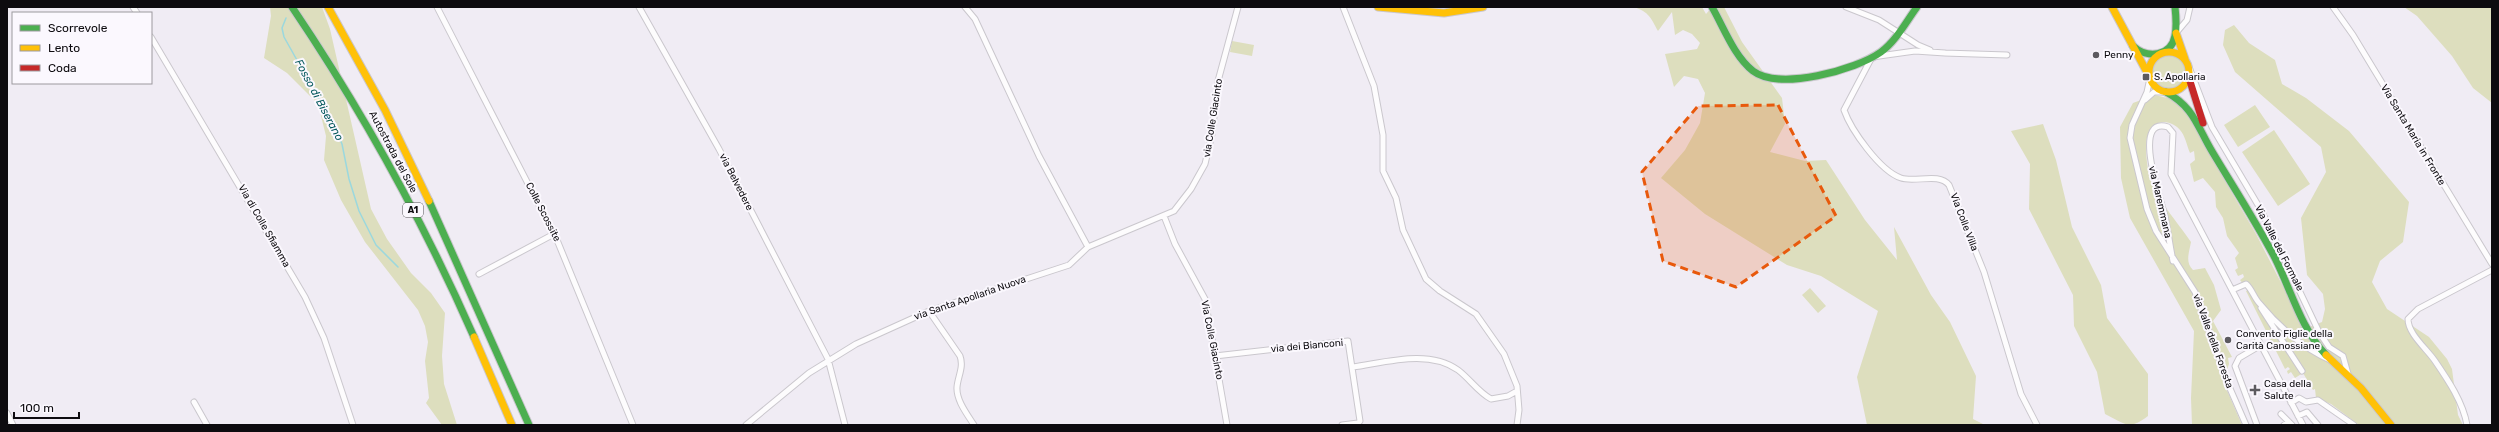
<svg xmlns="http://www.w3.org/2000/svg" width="2499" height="432" viewBox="0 0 2499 432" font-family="Rubik,sans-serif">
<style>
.green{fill:#dddebe}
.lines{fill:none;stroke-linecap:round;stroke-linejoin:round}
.stream{stroke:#9bd8de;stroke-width:1.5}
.street-casing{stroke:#cac7cd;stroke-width:7}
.fast-casing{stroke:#cac7cd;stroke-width:9}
.slow-casing{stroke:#cac7cd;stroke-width:9}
.jam-casing{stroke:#cac7cd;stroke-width:9}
.street{stroke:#fdfcfd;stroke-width:5}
.fast{stroke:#4caf50;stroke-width:7}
.slow{stroke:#ffc107;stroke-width:7}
.jam{stroke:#c62828;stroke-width:7}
.marked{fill:#e8590c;fill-opacity:0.2;stroke:#e8590c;stroke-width:3;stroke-dasharray:8 5;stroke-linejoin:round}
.poi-dot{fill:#5c5a5f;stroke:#fbf8fe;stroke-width:1.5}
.labels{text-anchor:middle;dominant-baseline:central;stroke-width:4;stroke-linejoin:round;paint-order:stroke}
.shield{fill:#fbf8fe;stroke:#545257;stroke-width:1}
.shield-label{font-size:9px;font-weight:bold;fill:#0d0b0f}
.poi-label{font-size:10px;fill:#0d0b0f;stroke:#fbf8fe;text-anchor:start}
.street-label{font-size:10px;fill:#0d0b0f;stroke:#fbf8fe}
.water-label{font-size:11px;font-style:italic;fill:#04585c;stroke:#fbf8fe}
</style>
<rect width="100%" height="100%" fill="#f0ecf4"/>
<path class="green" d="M 270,7 L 322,7 L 330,29 L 371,209 L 387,239 L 411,273 L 431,293 L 445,313 L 442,356 L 444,384 L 457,425 L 442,425 L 426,403 L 429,398 L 425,361 L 428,342 L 425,326 L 418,310 L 365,242 L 341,200 L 324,160 L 326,136 L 318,104 L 287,73 L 264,58 L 271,16 Z
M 1634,7 L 1702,7 L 1706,14 L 1712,7 L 1724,7 L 1742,42 L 1782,98 L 1785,124 L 1770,152 L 1805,161 L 1826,160 L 1865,220 L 1897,260 L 1894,227 L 1931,295 L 1950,322 L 1976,376 L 1973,419 L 1985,425 L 1867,425 L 1857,377 L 1878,311 L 1821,276 L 1787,265 L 1705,214 L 1661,178 L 1685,150 L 1700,123 L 1705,93 L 1698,79 L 1684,76 L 1674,87 L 1665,54 L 1697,49 L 1700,43 L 1692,34 L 1683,30 L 1675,35 L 1672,12 L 1658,31 C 1651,18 1649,12 1634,7 Z
M 2404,7 L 2492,7 L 2492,103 L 2473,88 L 2452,56 L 2417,16 Z
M 2234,25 L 2249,43 L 2275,60 L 2282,84 L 2306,98 L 2349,131 L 2409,202 L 2403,242 L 2380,261 L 2372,282 L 2387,309 L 2429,337 L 2447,359 L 2452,369 L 2458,415 L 2463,425 L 2359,425 L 2331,404 L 2316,398 L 2315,389 L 2313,390 L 2303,373 L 2295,378 L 2291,372 L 2288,374 L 2287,371 L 2290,369 L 2288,367 L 2285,369 L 2246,291 L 2248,290 L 2240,280 L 2244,277 L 2243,274 L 2238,276 L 2235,270 L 2238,268 L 2235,258 L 2239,253 L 2227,236 L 2223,218 L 2216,207 L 2215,192 L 2203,178 L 2194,182 L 2190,164 L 2195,160 L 2194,151 L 2190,153 C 2187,146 2185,135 2180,130 C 2177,126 2170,122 2164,122 C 2140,123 2146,158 2149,174 C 2153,195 2179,224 2191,242 C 2189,253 2185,262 2193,270 L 2205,268 L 2214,285 L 2221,310 L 2213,321 L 2232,357 L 2228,358 L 2229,364 L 2223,381 L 2242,425 L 2192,425 L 2191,398 L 2194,331 L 2130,218 L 2121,178 L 2120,127 L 2133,103 L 2155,95 L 2171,99 L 2187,110 L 2211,157 L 2256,234 L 2293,306 L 2299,323 L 2304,329 L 2322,322 L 2325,309 L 2323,294 L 2307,275 L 2301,218 L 2326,172 L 2321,147 L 2235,72 L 2223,45 L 2225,30 Z
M 1232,41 L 1254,45 L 1252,56 L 1230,52 Z
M2153 72a17 17 0 1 1 34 0a17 17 0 1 1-34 0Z
M 2255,105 L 2270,127 L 2238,147 L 2224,125 Z
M 2043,124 L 2056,160 L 2072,227 L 2101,285 L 2107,318 L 2148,374 L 2148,416 C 2128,431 2126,424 2105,414 L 2097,372 L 2074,326 L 2073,295 L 2029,209 L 2030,164 L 2011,131 Z
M 2274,130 L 2310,184 L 2278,206 L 2242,152 Z
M 1810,288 L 1826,306 L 1818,313 L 1802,295 Z"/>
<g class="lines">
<path class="stream" d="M 286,18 L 282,28 L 284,37 L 334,126 L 342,144 L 349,179 L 359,211 L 376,245 L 398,267"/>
<g class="street-casing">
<path id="street" d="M 133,7 L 137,13
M 437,7 L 557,240 L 633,425
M 639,7 L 719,149 L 828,359 L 845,425
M 965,7 L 975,19 L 1039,156 L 1088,247
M 1343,7 L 1374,86 L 1383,135 L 1383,171 L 1396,198 L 1403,230 L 1426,279 L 1440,291 L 1476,314 L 1504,354 L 1517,386 L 1519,410 L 1517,425
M 1846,7 L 1879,20 L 1918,45 L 1930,50
M 2333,7 L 2353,35 L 2492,264
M 2176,33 L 2187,20 L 2190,7
M 151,37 L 305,297 L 324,338 L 353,425
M 1944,53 L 2007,55
M 1945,53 L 1915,51 L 1872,57 L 1844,110 C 1851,130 1880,171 1901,178 C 1915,183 1939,172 1949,185 L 1984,272 L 2021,394 L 2037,425
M 2189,67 L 2212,127 L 2261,210 L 2319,332 L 2329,347 L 2343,356 L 2348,374
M 2150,78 L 2147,92 L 2132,125 L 2130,138 L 2147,209 L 2156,231 L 2195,292 L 2228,384 L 2246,425
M 2145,100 L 2154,92 L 2166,92
M 1164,216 L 1175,244 L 1205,299 L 1227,425
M 2173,261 C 2170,246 2168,231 2165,216 C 2162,203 2130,115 2168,127 L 2173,133 L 2171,174 L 2303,425
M 479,274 L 554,234
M 2232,290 L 2246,284 C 2252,289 2254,298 2260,304 C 2278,326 2304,349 2330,360
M 2261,308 L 2302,371
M 929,311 L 960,356 C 964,367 958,376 957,387 C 956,400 967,414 974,425
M 1215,356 L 1348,341 L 1360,421 L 1358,423 L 1342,425
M 1353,367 C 1387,362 1429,349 1458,370 C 1470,379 1478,392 1491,399 L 1508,396 L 1517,391
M 194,402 L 207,425
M 2291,403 L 2299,398 L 2306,402 L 2318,400 L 2354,425
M 7,413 L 13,425
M 2281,414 L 2292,425
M 2298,416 L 2307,412 L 2318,425
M 746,425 L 809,373 L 856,344 L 929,311 L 1069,265 L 1088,247 L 1174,211 L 1191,189 L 1205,164 L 1212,134 L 1218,81 L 1238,7
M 2257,425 L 2235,366 L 2239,358 L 2261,345
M 2284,425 L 2289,422
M 2467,425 C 2463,402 2448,380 2435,361 C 2427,349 2408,334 2408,319 L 2418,309 L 2492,270"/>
</g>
<g class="fast-casing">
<path id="fast" d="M 292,7 C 363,112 423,221 474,337
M 1712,7 C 1724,28 1734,56 1753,71 C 1779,91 1856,70 1881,52 C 1896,41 1906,22 1917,7
M 2133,46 C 2147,59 2171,57 2175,36 C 2177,26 2176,16 2175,7
M 2166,92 C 2195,108 2197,127 2213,153 C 2234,188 2256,222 2275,258 C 2291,290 2301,329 2326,355
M 429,201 L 529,425"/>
</g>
<g class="slow-casing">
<path id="slow" d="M 328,7 L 385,110 L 429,201
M 1378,7 L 1444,13 L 1483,7
M 2112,7 L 2149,76
M 2176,33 L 2185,59
M2149 72a20 20 0 1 1 40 0a20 20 0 1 1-40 0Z
M 474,337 L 512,425
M 2326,355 L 2361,388 L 2391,425"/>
</g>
<g class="jam-casing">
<path id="jam" d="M 2189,78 L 2203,123"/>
</g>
<use href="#street" class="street"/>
<use href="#fast" class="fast"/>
<use href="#slow" class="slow"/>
<use href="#jam" class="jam"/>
</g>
<path class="marked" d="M 1778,105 L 1836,216 L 1736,287 L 1663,261 L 1642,172 L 1698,106 Z"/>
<g class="poi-dot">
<circle cx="2096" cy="55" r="4"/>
<rect x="2142" y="73" width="8" height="8" rx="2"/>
<circle cx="2228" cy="340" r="4"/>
<path d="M2253 384h4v4h4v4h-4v4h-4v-4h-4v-4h4z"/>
</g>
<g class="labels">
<rect class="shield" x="403" y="203" width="20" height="14" rx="3"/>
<g class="shield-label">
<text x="413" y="210">A1</text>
</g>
<g class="poi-label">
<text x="2104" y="55">Penny</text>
<text x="2154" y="77">S. Apollaria</text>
<text x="2236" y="334">Convento Figlie della<tspan x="2236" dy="12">Carità Canossiane</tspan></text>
<text x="2264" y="384">Casa della<tspan x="2264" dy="12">Salute</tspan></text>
</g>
<g class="street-label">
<text transform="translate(1213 118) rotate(-81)">via Colle Giacinto</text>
<text transform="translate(2413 135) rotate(59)">Via Santa Maria in Fronte</text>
<text transform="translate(393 152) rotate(62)">Autostrada del Sole</text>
<text transform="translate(736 182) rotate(63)">via Belvedere</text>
<text transform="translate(2160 202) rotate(77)">via Maremmana</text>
<text transform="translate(543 212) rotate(63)">Colle Scossite</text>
<text transform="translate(1964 222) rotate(69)">Via Colle Villa</text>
<text transform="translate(264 226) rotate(60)">Via di Colle Sfiamma</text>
<text transform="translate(2279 248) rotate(63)">Via Valle del Formale</text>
<text transform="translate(970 298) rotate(-19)">via Santa Apollaria Nuova</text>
<text transform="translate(1212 340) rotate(79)">Via Colle Giacinto</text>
<text transform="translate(2213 341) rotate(70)">via Valle della Foresta</text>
<text transform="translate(1307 346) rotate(-5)">via dei Bianconi</text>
</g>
<g class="water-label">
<text transform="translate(319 100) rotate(62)">Fosso di Biserano</text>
</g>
</g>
<rect width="2499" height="432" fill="none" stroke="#0d0b0f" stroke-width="16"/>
<rect x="12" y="12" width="140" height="72" fill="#fbf8fe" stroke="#9c999e"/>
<rect x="20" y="25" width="20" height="6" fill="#4caf50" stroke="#9c999e"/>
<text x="48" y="32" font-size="12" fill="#0d0b0f">Scorrevole</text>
<rect x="20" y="45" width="20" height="6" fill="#ffc107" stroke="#9c999e"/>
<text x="48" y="52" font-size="12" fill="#0d0b0f">Lento</text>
<rect x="20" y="65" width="20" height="6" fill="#c62828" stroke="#9c999e"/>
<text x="48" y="72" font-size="12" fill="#0d0b0f">Coda</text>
<path d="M14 412v6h65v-6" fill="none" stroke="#0d0b0f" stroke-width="2"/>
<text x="20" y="412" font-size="12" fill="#0d0b0f" stroke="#fbf8fe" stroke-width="3" paint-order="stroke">100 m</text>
</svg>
